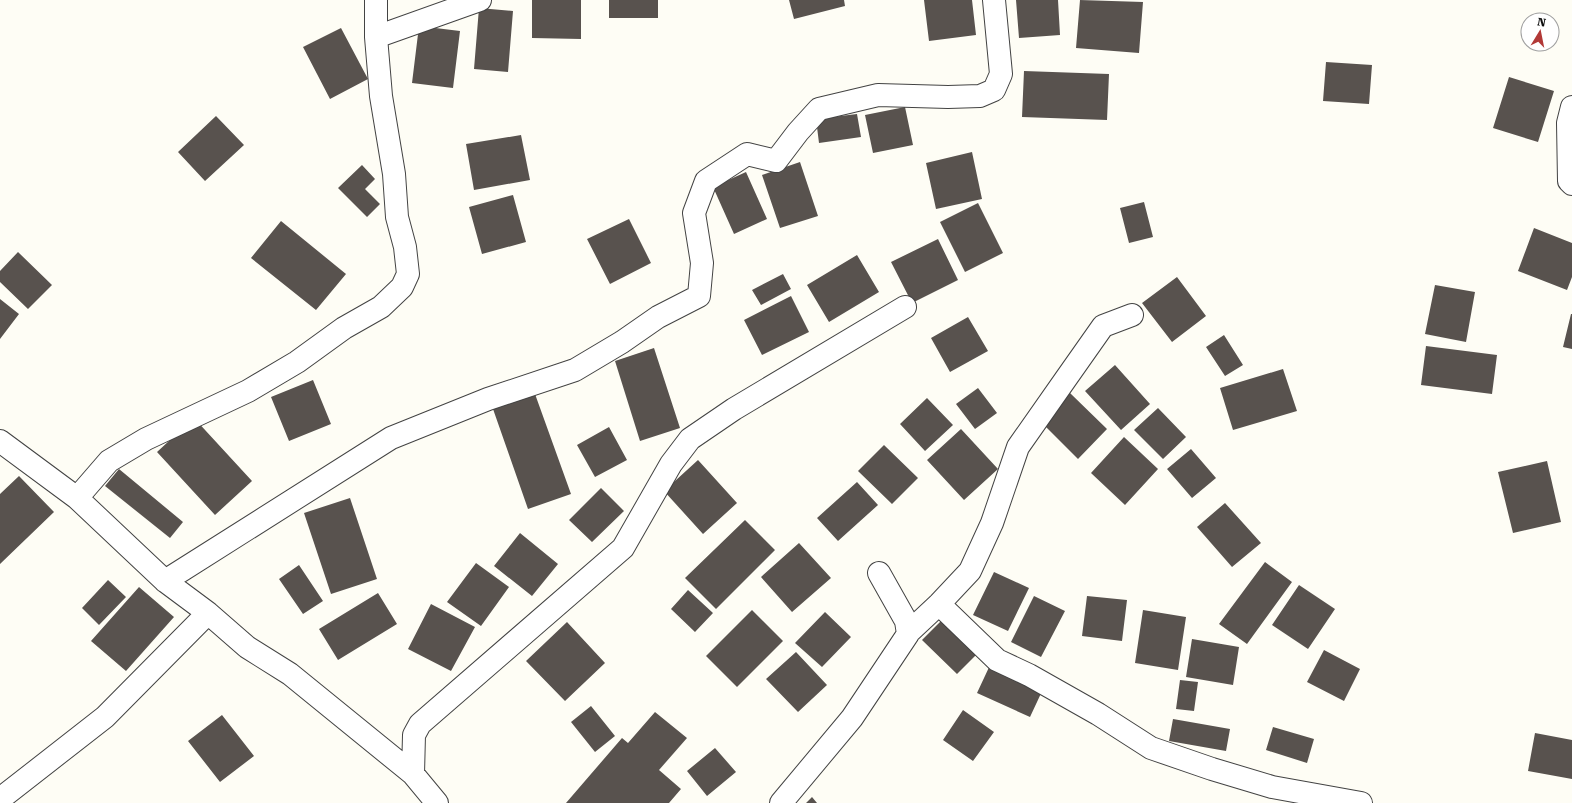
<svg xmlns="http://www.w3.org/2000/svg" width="1572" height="803" viewBox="0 0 1572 803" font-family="'Roboto Serif',serif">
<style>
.building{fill:#58524e}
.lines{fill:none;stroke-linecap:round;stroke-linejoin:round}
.minor-casing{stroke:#434343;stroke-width:24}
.minor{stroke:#fff;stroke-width:22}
</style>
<rect width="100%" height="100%" fill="#fefdf5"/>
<path class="building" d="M 532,0 L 581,0 L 581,39 L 532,38 Z
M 609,0 L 658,0 L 658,18 L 609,18 Z
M 789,0 L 844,0 L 845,6 L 794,19 Z
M 924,0 L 972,0 L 976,35 L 929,41 Z
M 1016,0 L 1058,0 L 1060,35 L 1019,38 Z
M 1080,0 L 1143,2 L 1139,53 L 1076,48 Z
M 479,8 L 513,11 L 508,72 L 474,69 Z
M 419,26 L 460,31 L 453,88 L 412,83 Z
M 341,28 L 368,79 L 330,99 L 303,47 Z
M 1326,62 L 1372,65 L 1369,104 L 1323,101 Z
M 1024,71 L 1109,74 L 1107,120 L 1022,117 Z
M 1509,77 L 1554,91 L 1538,142 L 1493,128 Z
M 905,107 L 913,145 L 873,153 L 865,115 Z
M 857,114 L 861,137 L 819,143 L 816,119 Z
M 216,116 L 244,145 L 205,181 L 178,152 Z
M 521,135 L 530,180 L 474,190 L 466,144 Z
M 972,152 L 982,199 L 936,209 L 926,163 Z
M 800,162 L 818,216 L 780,228 L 762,175 Z
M 362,165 L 375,179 L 365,189 L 380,204 L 367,217 L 338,188 Z
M 746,172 L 767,219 L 734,234 L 713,187 Z
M 513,195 L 526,242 L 482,254 L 469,207 Z
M 1144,202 L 1153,237 L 1129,243 L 1120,208 Z
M 978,203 L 1003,253 L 965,272 L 940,222 Z
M 629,219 L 651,263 L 610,284 L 587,239 Z
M 281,221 L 346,274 L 316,310 L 251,258 Z
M 1534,228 L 1572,243 L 1572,277 L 1567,290 L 1518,271 Z
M 938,239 L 958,280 L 912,303 L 891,262 Z
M 18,252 L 52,285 L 28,309 L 0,282 L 0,271 Z
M 857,255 L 879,292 L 829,322 L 807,285 Z
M 783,274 L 791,289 L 761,305 L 752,290 Z
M 1177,277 L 1206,316 L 1172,342 L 1142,303 Z
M 1435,285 L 1475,292 L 1466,342 L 1425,334 Z
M 791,296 L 809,332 L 762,355 L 744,320 Z
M 0,299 L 19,314 L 0,339 Z
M 1571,314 L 1572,314 L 1572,349 L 1563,347 Z
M 968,317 L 988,351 L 950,372 L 931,338 Z
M 1224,335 L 1243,365 L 1225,376 L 1206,347 Z
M 1426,346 L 1497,355 L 1492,394 L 1421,385 Z
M 654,348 L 680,428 L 640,441 L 615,361 Z
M 1115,365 L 1150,404 L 1121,430 L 1085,391 Z
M 1283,369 L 1297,411 L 1233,430 L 1220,388 Z
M 313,380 L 331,424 L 289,441 L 271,397 Z
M 978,388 L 997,413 L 975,429 L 956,404 Z
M 1070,393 L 1107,429 L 1078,459 L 1041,422 Z
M 535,394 L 571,494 L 528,509 L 493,409 Z
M 927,398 L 953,425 L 925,451 L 900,424 Z
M 1158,408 L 1186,437 L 1163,459 L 1134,430 Z
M 194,418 L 252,481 L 215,515 L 157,452 Z
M 609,427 L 627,460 L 595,477 L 577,445 Z
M 961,429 L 998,469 L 964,500 L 927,460 Z
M 1124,437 L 1158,469 L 1125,505 L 1091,473 Z
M 884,445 L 918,478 L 892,504 L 858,471 Z
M 1191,449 L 1216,478 L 1192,498 L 1167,469 Z
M 698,460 L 737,503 L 703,534 L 664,491 Z
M 1547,461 L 1561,522 L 1513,533 L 1498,472 Z
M 119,469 L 183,522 L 170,538 L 105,486 Z
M 19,476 L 54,512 L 0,564 L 0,494 Z
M 857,482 L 878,505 L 838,541 L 817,518 Z
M 601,488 L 624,511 L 592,542 L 569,520 Z
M 350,498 L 377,579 L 331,594 L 304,513 Z
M 1225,503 L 1261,543 L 1232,567 L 1197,527 Z
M 745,520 L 775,550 L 716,609 L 685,578 Z
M 520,533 L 558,564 L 532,596 L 494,566 Z
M 799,543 L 831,578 L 792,612 L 761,577 Z
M 1265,562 L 1292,582 L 1247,644 L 1219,624 Z
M 476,563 L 509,587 L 481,626 L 447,602 Z
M 299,565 L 323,601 L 303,614 L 279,579 Z
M 994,572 L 1029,588 L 1008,631 L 973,615 Z
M 108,580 L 126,597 L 99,625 L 82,608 Z
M 1299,585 L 1335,609 L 1308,649 L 1272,625 Z
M 139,587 L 174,617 L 126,671 L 91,641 Z
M 688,590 L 713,613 L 695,632 L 671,609 Z
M 378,593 L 397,624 L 338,660 L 319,629 Z
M 1034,596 L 1065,611 L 1041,657 L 1011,642 Z
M 1087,596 L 1127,600 L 1122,641 L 1082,636 Z
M 431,604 L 475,627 L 451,671 L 408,649 Z
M 752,610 L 783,641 L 737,687 L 706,656 Z
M 1143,610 L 1186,617 L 1178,670 L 1135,663 Z
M 825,612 L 851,637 L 822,667 L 795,643 Z
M 945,617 L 980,651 L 957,674 L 922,640 Z
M 567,622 L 605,663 L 565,701 L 526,661 Z
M 1192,639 L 1239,647 L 1233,685 L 1186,677 Z
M 1324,650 L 1360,669 L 1344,701 L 1307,682 Z
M 796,652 L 827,685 L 798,712 L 766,679 Z
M 991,663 L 1044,687 L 1030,717 L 977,693 Z
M 1180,680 L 1198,682 L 1194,711 L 1176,709 Z
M 591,706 L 615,736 L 595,752 L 571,722 Z
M 963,710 L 994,732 L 973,761 L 943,740 Z
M 655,712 L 687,738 L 659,770 L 681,789 L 669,803 L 566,803 L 622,738 L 628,743 Z
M 222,715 L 254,756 L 220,782 L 188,741 Z
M 1173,719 L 1230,729 L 1226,751 L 1169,741 Z
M 1273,727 L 1314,739 L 1307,763 L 1266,750 Z
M 1535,733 L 1572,740 L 1572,779 L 1528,771 Z
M 715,748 L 736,772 L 707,796 L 687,771 Z
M 812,797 L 817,803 L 806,803 Z"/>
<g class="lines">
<g class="minor-casing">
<path id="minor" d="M 376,37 L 480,0
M 1572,107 L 1568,123 L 1569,181 L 1572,184
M 0,441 L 77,498 L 165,581 L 208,613 L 247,647 L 290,674 L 413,774 L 437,803
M 77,498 L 109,461 L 146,439 L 248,391 L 297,362 L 344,328 L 381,307 L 402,287 L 408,274 L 405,247 L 397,217 L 394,174 L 381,96 L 376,37 L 376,0
M 165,581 L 391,438 L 488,399 L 575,370 L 622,342 L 658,317 L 699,296 L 702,263 L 694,213 L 706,181 L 747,154 L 776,161 L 798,132 L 819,109 L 878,95 L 948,97 L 980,96 L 994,90 L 1001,74 L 994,0
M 939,604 L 997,660 L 1029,675 L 1098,714 L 1151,748 L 1212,769 L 1272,787 L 1361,803
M 908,633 L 939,604 L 970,571 L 992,523 L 1018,447 L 1065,380 L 1103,326 L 1132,315
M 413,774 L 414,735 L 420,724 L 623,548 L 671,464 L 690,439 L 734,409 L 905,307
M 0,799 L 105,717 L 208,613
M 781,803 L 852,718 L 908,634 L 906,621 L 879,573"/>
</g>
<use href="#minor" class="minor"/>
</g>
<g transform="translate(1540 32) rotate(10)"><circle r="19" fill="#ffffff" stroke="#9f9f9f"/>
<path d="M0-3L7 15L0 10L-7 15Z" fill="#b23937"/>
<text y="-6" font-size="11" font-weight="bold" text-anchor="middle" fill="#101010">N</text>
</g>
</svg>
